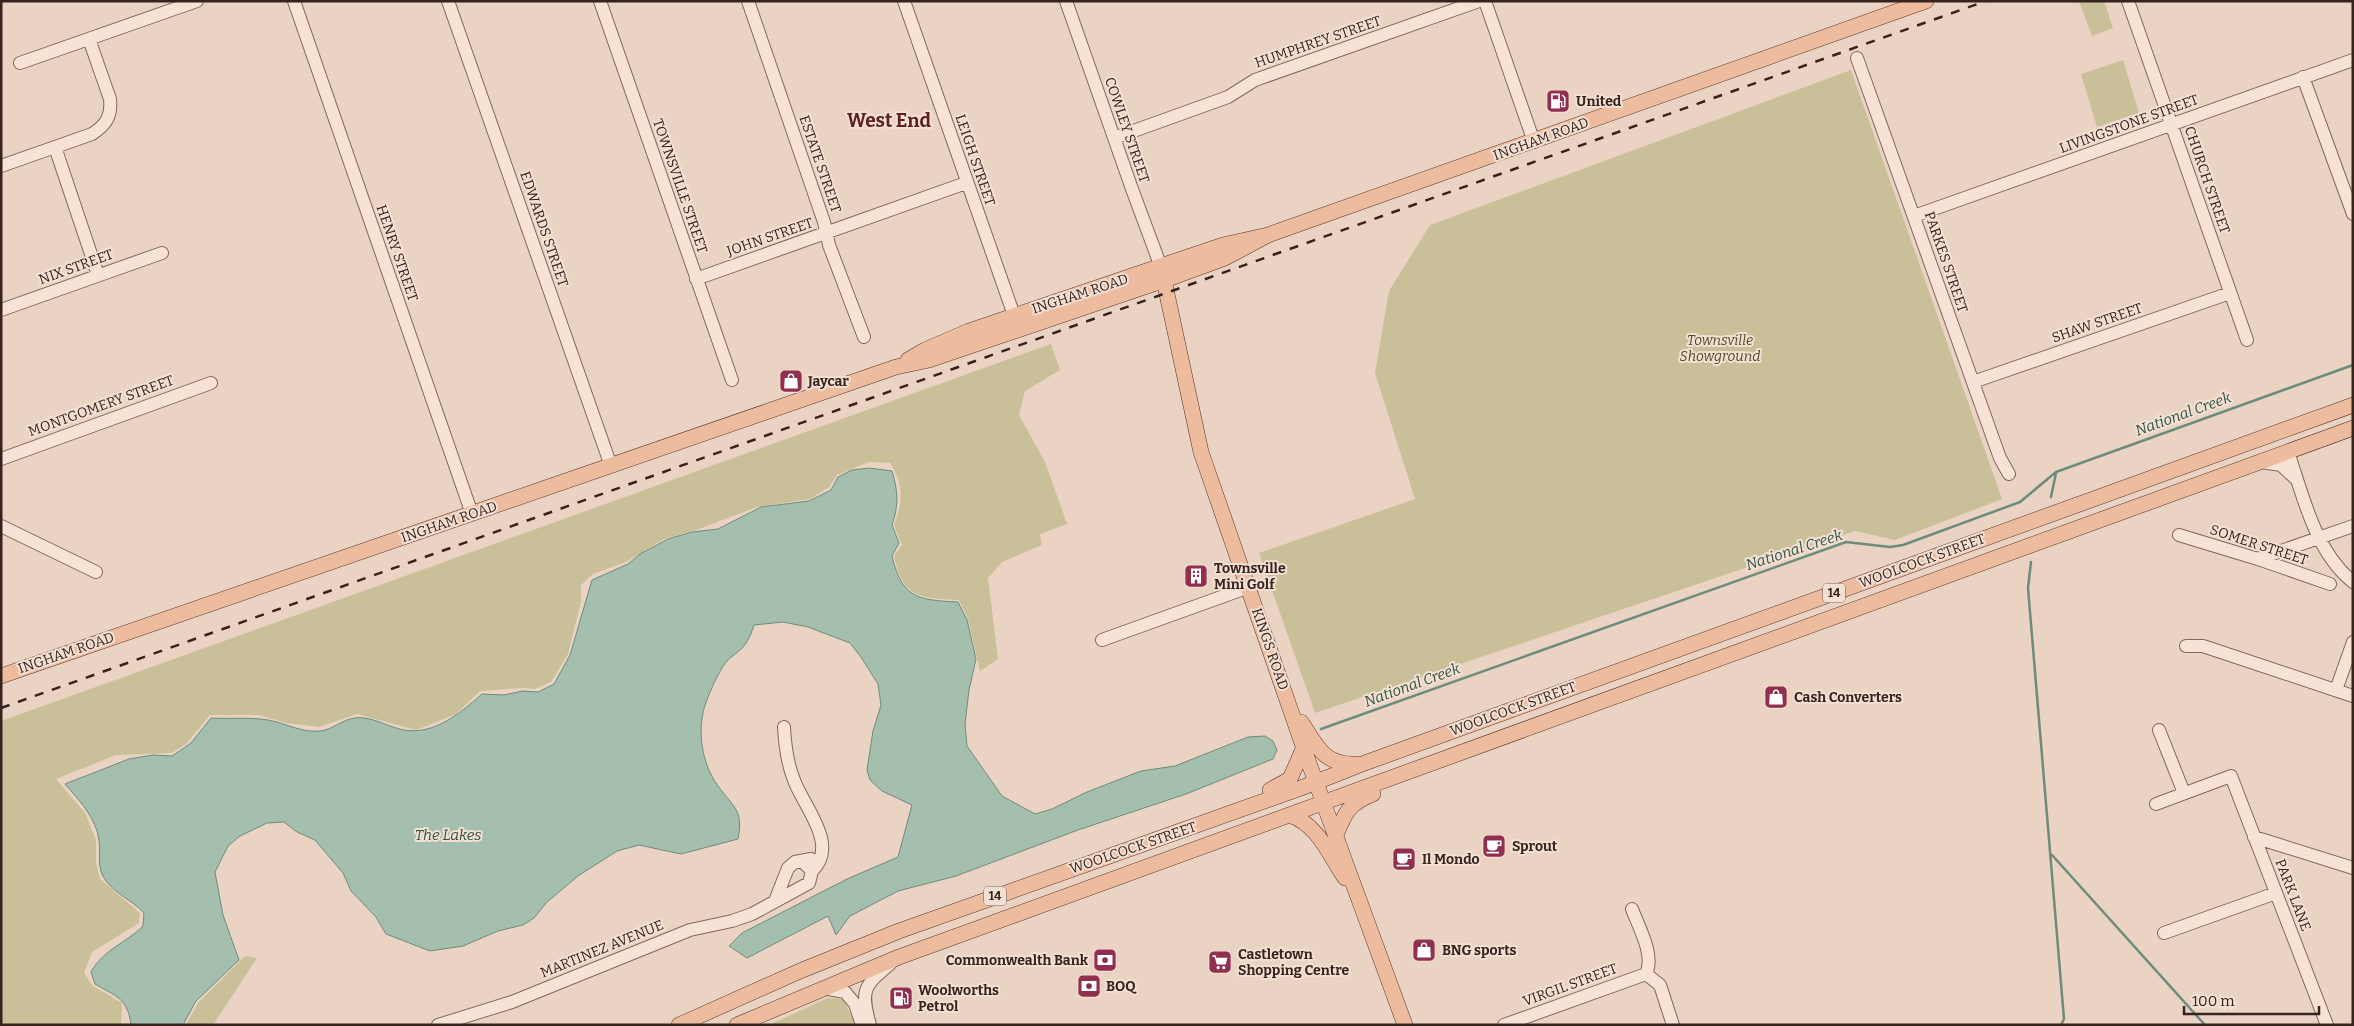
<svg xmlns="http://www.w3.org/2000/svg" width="2354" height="1026" viewBox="0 0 2354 1026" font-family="Bitter,serif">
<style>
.green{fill:#c9bf98}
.water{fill:#a5bfaf;stroke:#6d8c7b}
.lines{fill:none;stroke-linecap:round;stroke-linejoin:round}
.stream{stroke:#6d8c7b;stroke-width:2.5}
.minor-casing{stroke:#85655b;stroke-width:14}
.major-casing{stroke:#53352f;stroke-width:16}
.minor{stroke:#f7e3d6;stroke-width:12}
.major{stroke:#edbb9d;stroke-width:15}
.rail{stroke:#36231e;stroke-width:2.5;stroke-dasharray:9 9;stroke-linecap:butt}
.labels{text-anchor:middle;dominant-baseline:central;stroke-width:4;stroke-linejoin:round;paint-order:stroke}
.shield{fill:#f3e0d3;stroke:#6f5c54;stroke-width:1}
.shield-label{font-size:12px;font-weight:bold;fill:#36231e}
.street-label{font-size:14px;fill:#36231e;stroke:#f3e0d3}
.poi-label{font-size:14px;font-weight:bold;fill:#36231e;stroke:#f3e0d3;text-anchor:start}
.park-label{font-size:14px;font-style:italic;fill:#514e26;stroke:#f3e0d3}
.water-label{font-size:15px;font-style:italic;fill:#2f5446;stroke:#f3e0d3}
.district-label{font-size:19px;font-weight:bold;fill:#602027;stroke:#f3e0d3}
</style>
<rect width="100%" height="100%" fill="#ebd3c4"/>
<path class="green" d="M 2079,1 L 2104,1 L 2113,28 L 2092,36 Z
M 2123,60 L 2139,113 L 2097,127 L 2081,74 Z
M 1851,70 L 2002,499 L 1895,540 L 1855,531 L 1315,713 L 1259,553 L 1415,499 L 1375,373 L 1389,291 L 1430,225 Z
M 1051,344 L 1060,370 L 1025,391 L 1019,415 L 1045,462 L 1067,524 L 1040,534 L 1042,545 L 1002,562 L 988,578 L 998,659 L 980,671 L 968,619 L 959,600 C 919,598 903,598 894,556 L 902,545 L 894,525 C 903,501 904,485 890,463 L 869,462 L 837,475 L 829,487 L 810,499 L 757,507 L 699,529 L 664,539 L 626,562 L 593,574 L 581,585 L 581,601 L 568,654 L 551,682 L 535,689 L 523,688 L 480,691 L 456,714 L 416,730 L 357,714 L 319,727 L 286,723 L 259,715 L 210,715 L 186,744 L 172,753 L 116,755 L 56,779 L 85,813 L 96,840 L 96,863 L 100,879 L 140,913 L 139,923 L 92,952 L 84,973 L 93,986 L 122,1003 L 121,1025 L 1,1025 L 1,721 Z
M 245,956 L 257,958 L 213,1025 L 186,1025 L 198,1003 Z
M 828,998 L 843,999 L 856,1025 L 769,1025 Z"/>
<path class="water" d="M 869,468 L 892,471 C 898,491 899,505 892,525 L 899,543 L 892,556 C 902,598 917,600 958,602 L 967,620 L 976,659 L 969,690 L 965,724 L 967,746 L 1002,796 L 1035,814 L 1052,809 L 1087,792 L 1141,771 L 1175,766 L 1248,737 L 1265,736 L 1273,741 L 1277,750 L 1273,759 L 1186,794 L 1078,830 L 956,876 L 898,891 L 850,916 L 836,935 L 828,916 L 747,958 L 729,946 L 742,933 L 847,879 L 898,857 L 912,805 L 882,791 L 870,780 L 867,770 L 873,731 L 881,705 L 878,684 L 861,657 L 850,643 L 808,627 L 783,622 L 754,625 C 752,631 750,637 746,643 C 742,650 733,655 727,661 C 719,670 705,701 703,713 C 698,736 703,766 718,786 C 733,807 744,810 738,839 L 681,854 L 639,845 L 617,851 L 578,876 L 547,902 L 534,918 L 523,925 L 498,931 L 463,946 L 430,951 L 386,934 L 376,917 L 351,891 L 343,873 L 315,840 L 297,832 L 284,822 L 267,823 L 240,836 L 228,846 L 215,872 L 223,915 L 239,960 L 196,1001 L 183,1025 L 131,1025 C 128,998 115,996 95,984 L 91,972 C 105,948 125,944 143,926 L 144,913 C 133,901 116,894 106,881 C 96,868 101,854 99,840 C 96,818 79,800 65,784 L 129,759 L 153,755 L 172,756 L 191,743 L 211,718 C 230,719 250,717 268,720 C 286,723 301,733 320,731 C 332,730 343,719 355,718 C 369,716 383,724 396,728 C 430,739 458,715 482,694 L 504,695 L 523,691 L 538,692 L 554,684 L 570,655 L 592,580 L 628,564 L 640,554 L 668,539 L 692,532 L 718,529 L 761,507 L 809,501 L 831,490 L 838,477 L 852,470 Z"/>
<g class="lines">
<path class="stream" d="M 2051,497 L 2056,473
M 2031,562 L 2028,588 L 2064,1019 L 2061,1025
M 1321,729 L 1846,542 L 1890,547 L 1903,545 L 2020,502 L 2056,472 L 2353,365
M 2052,855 L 2205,1025"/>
<g class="minor-casing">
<path id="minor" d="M 294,1 L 472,514
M 448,1 L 611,466
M 600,1 L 732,380
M 748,1 L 824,222 L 829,245 L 864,337
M 904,1 L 1017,324
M 1066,1 L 1132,189 L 1161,267
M 1485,1 L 1534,142
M 2128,1 L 2247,340
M 1857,58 L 2000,458 L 2009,474
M 20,63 L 197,1
M 2303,77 L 2353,214
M 1114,138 L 1228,97 L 1255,80 L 1479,1
M 55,147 L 98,275
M 1,166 L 92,134 C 106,125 112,116 110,99 L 89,39
M 1914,216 L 2353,60
M 696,279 L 966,183
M 1,310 L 162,253
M 1973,382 L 2230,293
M 2288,452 C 2303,495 2315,552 2353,582
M 1,459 L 211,383
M 2261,462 L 2281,465 L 2295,478
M 1,526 L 96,572
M 2179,535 L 2258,559 L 2330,584
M 2258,559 L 2353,526
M 1102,640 L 1249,587
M 2186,646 L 2203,646 L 2353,696
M 2336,690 L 2353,642
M 784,727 C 785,746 787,763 794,780 C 803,806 840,845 812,871
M 2159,730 L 2184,793
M 2156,804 L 2231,776 L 2327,1025
M 2254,837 L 2353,868
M 775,901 L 788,868 L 795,862 L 811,859
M 1632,909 C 1639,928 1655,955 1646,974
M 2164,933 L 2276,893
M 1646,974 L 1660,985 L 1673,1025
M 823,988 L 845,992 L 855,1004 L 862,1025
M 438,1025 L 512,1002 L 690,930 L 732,921 L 752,914 L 809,883 L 812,871 L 803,862
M 870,1025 C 860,989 864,986 891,963
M 1504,1025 L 1646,974"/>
</g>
<g class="major-casing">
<path id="major" d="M 1162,271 L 1201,452 L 1310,766 L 1405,1025
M 908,360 L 925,350 L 969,331 L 1223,245 L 1268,235 L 1926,1
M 1,676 L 896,367 L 929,360 L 1165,280 L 1225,258 L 1268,235
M 1301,722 C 1317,745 1323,765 1355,764
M 1270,790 L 1290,779 L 1304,747
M 1289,815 C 1317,823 1330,856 1345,878
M 1336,835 C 1345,813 1349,803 1373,794
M 679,1025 L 800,971 L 899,931 L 1301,788 L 1362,764 L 2353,405
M 737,1025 L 899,957 L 2353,428"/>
</g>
<use href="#minor" class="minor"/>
<use href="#major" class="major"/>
<path class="rail" d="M 1,708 L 1986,1"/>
</g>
<defs>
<g id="fuel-square" transform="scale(1.25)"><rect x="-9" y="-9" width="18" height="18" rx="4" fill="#902f4e" stroke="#f3e0d3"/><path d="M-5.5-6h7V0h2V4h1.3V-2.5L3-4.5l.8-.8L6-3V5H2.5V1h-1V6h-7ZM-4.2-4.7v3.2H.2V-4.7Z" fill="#fff"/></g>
<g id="shop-square" transform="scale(1.25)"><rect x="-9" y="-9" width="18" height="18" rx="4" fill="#902f4e" stroke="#f3e0d3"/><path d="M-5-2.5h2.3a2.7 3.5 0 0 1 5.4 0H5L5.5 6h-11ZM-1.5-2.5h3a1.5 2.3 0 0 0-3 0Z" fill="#fff"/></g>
<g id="building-square" transform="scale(1.25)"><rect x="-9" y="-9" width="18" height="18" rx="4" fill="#902f4e" stroke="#f3e0d3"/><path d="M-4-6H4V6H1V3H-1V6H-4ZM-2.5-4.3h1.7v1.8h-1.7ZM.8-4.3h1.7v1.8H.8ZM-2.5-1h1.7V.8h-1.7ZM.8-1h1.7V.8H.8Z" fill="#fff"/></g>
<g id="cafe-square" transform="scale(1.25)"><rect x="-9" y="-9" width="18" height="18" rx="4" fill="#902f4e" stroke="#f3e0d3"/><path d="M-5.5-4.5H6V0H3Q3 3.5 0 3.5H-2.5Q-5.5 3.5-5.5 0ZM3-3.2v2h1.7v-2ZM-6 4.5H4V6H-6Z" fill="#fff"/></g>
<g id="bank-square" transform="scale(1.25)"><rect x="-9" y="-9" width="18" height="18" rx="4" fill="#902f4e" stroke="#f3e0d3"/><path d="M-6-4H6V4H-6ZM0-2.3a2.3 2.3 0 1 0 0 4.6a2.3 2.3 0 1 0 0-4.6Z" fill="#fff"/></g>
<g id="supermarket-square" transform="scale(1.25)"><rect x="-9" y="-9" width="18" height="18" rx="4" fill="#902f4e" stroke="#f3e0d3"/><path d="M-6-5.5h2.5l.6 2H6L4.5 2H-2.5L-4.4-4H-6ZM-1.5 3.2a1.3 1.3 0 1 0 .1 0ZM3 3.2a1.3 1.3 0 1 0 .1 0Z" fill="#fff"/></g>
</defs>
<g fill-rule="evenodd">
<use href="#fuel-square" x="1558" y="101"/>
<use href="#shop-square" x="791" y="381"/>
<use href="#building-square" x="1196" y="576"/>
<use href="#shop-square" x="1776" y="697"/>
<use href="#cafe-square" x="1494" y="846"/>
<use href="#cafe-square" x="1404" y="859"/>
<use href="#shop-square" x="1424" y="950"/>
<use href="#bank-square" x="1105" y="960"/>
<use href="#supermarket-square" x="1220" y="962"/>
<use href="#bank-square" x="1089" y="986"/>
<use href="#fuel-square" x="901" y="998"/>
</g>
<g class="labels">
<g class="shield">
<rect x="1823" y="583.5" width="22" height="19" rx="4"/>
<rect x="984" y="886.5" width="22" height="19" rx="4"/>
</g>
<g class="shield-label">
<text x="1834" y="593">14</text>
<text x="995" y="896">14</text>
</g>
<g class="street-label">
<text transform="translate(1318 42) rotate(-19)">HUMPHREY STREET</text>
<text transform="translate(2129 124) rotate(-20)">LIVINGSTONE STREET</text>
<text transform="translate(1127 130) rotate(71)">COWLEY STREET</text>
<text transform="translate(1541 139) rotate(-20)">INGHAM ROAD</text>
<text transform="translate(975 160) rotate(71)">LEIGH STREET</text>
<text transform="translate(820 164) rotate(71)">ESTATE STREET</text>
<text transform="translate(2207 180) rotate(71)">CHURCH STREET</text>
<text transform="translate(680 186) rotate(71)">TOWNSVILLE STREET</text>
<text transform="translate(544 229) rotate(71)">EDWARDS STREET</text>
<text transform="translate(770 237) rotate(-19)">JOHN STREET</text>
<text transform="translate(397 253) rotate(71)">HENRY STREET</text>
<text transform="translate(1946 262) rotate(71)">PARKES STREET</text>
<text transform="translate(76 267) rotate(-20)">NIX STREET</text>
<text transform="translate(1080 294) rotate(-18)">INGHAM ROAD</text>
<text transform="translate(2097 323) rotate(-19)">SHAW STREET</text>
<text transform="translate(101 406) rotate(-20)">MONTGOMERY STREET</text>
<text transform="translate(449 522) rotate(-19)">INGHAM ROAD</text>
<text transform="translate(2259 545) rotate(18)">SOMER STREET</text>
<text transform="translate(1922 561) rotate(-20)">WOOLCOCK STREET</text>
<text transform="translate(1270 649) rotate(71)">KINGS ROAD</text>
<text transform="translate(66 653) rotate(-19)">INGHAM ROAD</text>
<text transform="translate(1513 709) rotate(-20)">WOOLCOCK STREET</text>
<text transform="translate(1133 848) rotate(-19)">WOOLCOCK STREET</text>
<text transform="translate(2293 895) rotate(69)">PARK LANE</text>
<text transform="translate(602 949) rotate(-22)">MARTINEZ AVENUE</text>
<text transform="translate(1570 985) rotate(-20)">VIRGIL STREET</text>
</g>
<g class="poi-label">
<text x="1576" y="101">United</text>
<text x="808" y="381">Jaycar</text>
<text x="1214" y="568">Townsville<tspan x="1214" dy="16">Mini Golf</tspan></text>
<text x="1794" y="697">Cash Converters</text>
<text x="1512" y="846">Sprout</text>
<text x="1422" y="859">Il Mondo</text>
<text x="1442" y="950">BNG sports</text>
<text x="1238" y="954">Castletown<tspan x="1238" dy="16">Shopping Centre</tspan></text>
<text x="1088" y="960" text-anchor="end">Commonwealth Bank</text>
<text x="1106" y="986">BOQ</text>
<text x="918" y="990">Woolworths<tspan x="918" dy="16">Petrol</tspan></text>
</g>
<g class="park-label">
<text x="1720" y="340">Townsville<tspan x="1720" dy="16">Showground</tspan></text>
</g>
<g class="water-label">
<text transform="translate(2183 414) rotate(-20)">National Creek</text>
<text transform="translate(1794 550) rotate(-18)">National Creek</text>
<text transform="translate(1412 685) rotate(-20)">National Creek</text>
<text x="448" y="835">The Lakes</text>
</g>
<g class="district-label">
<text x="889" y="120">West End</text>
</g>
</g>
<rect width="2354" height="1026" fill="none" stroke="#36231e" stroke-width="5"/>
<path d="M2184 1006v8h135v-8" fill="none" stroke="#36231e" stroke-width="2.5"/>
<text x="2192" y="1006" font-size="15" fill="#36231e" stroke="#f3e0d3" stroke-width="4" paint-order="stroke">100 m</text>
</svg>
